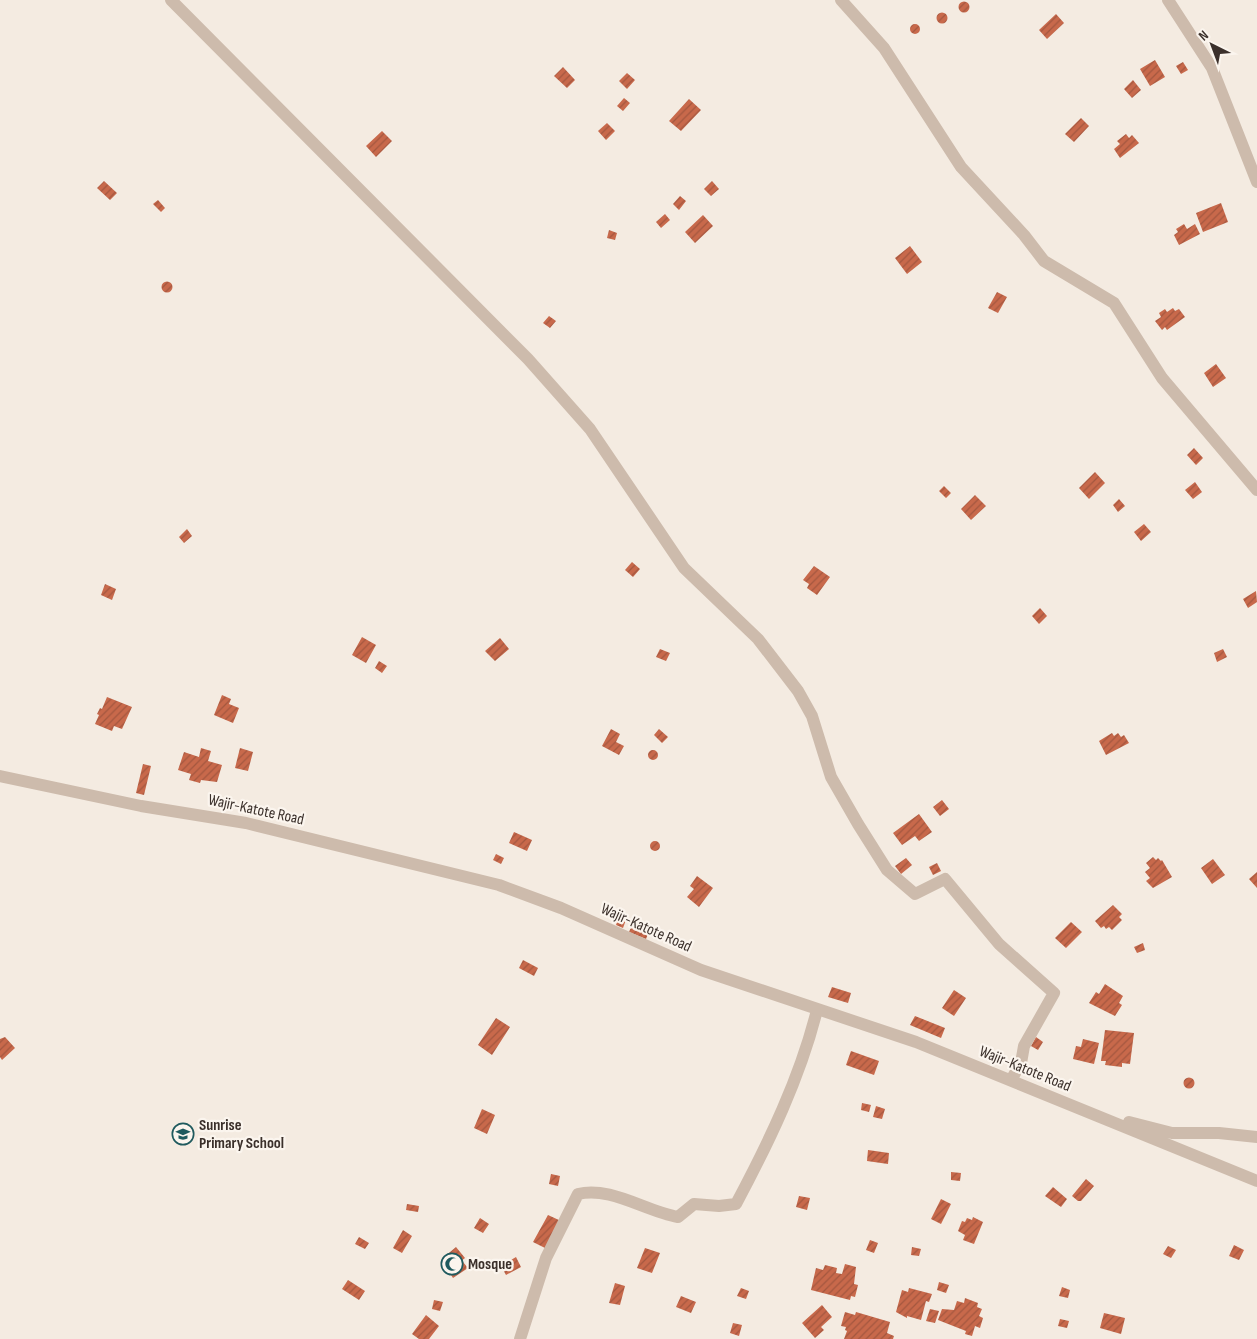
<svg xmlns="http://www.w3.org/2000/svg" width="1257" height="1339" viewBox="0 0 1257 1339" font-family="'Sofia Sans Condensed',sans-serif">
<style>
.building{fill:url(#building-hatch)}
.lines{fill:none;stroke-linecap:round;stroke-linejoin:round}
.minor{stroke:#cdbbac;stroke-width:12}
.tertiary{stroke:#cdbbac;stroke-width:12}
.labels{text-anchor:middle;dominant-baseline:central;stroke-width:4.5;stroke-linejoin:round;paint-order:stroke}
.street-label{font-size:16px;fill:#3b302b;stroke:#fbf5ee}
.poi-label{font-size:16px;font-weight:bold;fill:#3b302b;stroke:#fbf5ee;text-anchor:start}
</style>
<defs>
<pattern id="building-hatch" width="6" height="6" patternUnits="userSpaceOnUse" patternTransform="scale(1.25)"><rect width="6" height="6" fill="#c8694b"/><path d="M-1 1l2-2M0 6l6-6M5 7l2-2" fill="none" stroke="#a4573f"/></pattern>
</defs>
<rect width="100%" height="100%" fill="#f4ebe1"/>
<path class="building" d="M958.5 7a5.5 5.5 0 1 1 11 0a5.5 5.5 0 1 1-11 0Z
M936.5 18a5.5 5.5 0 1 1 11 0a5.5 5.5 0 1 1-11 0Z
M 1056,14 L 1064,23 L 1047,39 L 1039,30 Z
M910 29a5 5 0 1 1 10 0a5 5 0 1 1-10 0Z
M 1155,60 L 1165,77 L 1150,86 L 1140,69 Z
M 1183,62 L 1188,70 L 1181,74 L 1176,66 Z
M 563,67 L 575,80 L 567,88 L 554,76 Z
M 627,73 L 635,80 L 627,89 L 619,81 Z
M 1133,80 L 1141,90 L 1132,98 L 1124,89 Z
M 624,98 L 630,103 L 623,111 L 617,106 Z
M 689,99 L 701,110 L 681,131 L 669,121 Z
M 1081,118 L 1089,126 L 1074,142 L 1065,134 Z
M 607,123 L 615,131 L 606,140 L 598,131 Z
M 382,131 L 392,141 L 376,157 L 366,146 Z
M 1126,134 L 1129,138 L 1132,135 L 1139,143 L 1120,158 L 1114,149 L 1120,144 L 1117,141 Z
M 104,181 L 117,193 L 110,200 L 97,188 Z
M 712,181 L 719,189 L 711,196 L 704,189 Z
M 680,196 L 686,201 L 679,210 L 673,204 Z
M 158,200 L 165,208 L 161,212 L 153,204 Z
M 1221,203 L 1228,222 L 1203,232 L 1196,213 Z
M 665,214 L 670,220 L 661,228 L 656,222 Z
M 703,215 L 713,226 L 695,243 L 685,232 Z
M 1184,224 L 1187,229 L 1195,224 L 1200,234 L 1179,245 L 1174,235 L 1178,232 L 1176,229 Z
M 609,230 L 617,233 L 615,240 L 607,238 Z
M 910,246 L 922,262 L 907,274 L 895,258 Z
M161.5 287a5.5 5.5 0 1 1 11 0a5.5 5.5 0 1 1-11 0Z
M 997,292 L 1007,297 L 998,313 L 988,308 Z
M 1173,308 L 1175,311 L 1179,309 L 1185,317 L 1167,330 L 1165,327 L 1162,330 L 1155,321 L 1161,317 L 1159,313 L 1165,309 L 1167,312 Z
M 549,316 L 556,321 L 550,328 L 543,323 Z
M 1216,364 L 1226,378 L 1213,387 L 1204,373 Z
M 1194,448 L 1203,458 L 1196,465 L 1187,455 Z
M 1095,472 L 1105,483 L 1089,499 L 1079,488 Z
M 1195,482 L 1202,492 L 1193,499 L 1185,490 Z
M 944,486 L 951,493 L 946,498 L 939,491 Z
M 975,495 L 986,506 L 971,520 L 961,509 Z
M 1119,499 L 1125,506 L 1118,512 L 1113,505 Z
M 1144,524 L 1151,532 L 1141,541 L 1134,532 Z
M 187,529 L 192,536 L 184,543 L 179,537 Z
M 632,562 L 640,569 L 633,577 L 625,570 Z
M 814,566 L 830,577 L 817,595 L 807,588 L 809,584 L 803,580 Z
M 105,584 L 116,589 L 112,600 L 101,595 Z
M 1256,591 L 1257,602 L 1248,608 L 1243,599 Z
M 1040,608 L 1047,616 L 1039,624 L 1032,616 Z
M 362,637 L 376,645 L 366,663 L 352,655 Z
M 500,638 L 509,649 L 495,661 L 485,651 Z
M 660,649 L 670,653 L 666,661 L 656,657 Z
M 1223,649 L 1227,657 L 1217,662 L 1214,653 Z
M 379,661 L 387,666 L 382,673 L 375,668 Z
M 222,695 L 231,699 L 229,704 L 239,708 L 233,723 L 214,715 Z
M 107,697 L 132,707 L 122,729 L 114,726 L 112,731 L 95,724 L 99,715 L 97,714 L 100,708 L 102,709 Z
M 611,729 L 620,734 L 616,742 L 624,746 L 619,755 L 602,746 Z
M 659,729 L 668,737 L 662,743 L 654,735 Z
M 1112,733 L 1114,736 L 1118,733 L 1121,737 L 1124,735 L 1129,743 L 1106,755 L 1099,741 Z
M 201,748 L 211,751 L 208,761 L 222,765 L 217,782 L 201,780 L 200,783 L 189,780 L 191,774 L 178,770 L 184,752 L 199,757 Z
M 240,748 L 253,752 L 248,771 L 235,768 Z
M648 755a5 5 0 1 1 10 0a5 5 0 1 1-10 0Z
M 143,764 L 151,766 L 144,795 L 136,793 Z
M 942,800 L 949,809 L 940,816 L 933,807 Z
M 919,814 L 932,832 L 919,841 L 915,836 L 902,845 L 893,833 Z
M 514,832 L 532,840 L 527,851 L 509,843 Z
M650 846a5 5 0 1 1 10 0a5 5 0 1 1-10 0Z
M 496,854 L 504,858 L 501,864 L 493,860 Z
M 1153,857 L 1156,860 L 1158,858 L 1161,861 L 1162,860 L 1172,877 L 1153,888 L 1146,881 L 1150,878 L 1145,872 L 1150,868 L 1146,863 Z
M 906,858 L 912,865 L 901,874 L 895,866 Z
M 1213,859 L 1225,875 L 1212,884 L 1201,868 Z
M 937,863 L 941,871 L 933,875 L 929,867 Z
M 1257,872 L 1257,888 L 1249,879 Z
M 697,876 L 713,888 L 699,907 L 687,897 L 694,889 L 690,886 Z
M 1113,905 L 1122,914 L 1119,917 L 1122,920 L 1112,930 L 1109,927 L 1106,929 L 1104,926 L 1101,928 L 1095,921 Z
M 620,914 L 627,917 L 623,928 L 616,925 Z
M 1071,922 L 1082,932 L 1066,948 L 1055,938 Z
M 633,923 L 650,929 L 646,939 L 629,932 Z
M 1143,943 L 1145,950 L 1137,953 L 1134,947 Z
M 523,960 L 538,968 L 534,976 L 519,968 Z
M 1105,984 L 1123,996 L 1119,1003 L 1122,1005 L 1115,1016 L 1089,1003 L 1096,992 L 1099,994 Z
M 832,987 L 851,993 L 848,1003 L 828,997 Z
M 954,990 L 966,998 L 954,1016 L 942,1008 Z
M 915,1016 L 945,1028 L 941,1038 L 910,1025 Z
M 496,1018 L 510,1027 L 492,1055 L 478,1045 Z
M 1105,1030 L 1134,1033 L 1130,1064 L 1122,1063 L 1122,1067 L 1105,1065 L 1106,1061 L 1101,1061 Z
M 5,1037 L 15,1048 L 2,1060 L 0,1057 L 0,1039 Z
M 1036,1037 L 1043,1042 L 1038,1050 L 1031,1046 Z
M 1083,1039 L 1099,1043 L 1094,1064 L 1073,1059 L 1076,1046 L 1081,1047 Z
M 851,1051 L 879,1061 L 874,1075 L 846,1065 Z
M1183.5 1083a5.5 5.5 0 1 1 11 0a5.5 5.5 0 1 1-11 0Z
M 862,1103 L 871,1105 L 869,1112 L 861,1110 Z
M 876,1106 L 885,1109 L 882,1119 L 873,1117 Z
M 482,1109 L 495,1115 L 487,1134 L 474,1128 Z
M 868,1150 L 889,1153 L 888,1164 L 867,1161 Z
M 951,1172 L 961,1173 L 960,1181 L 951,1180 Z
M 551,1174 L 560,1176 L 558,1186 L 549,1184 Z
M 1086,1179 L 1094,1186 L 1081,1201 L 1078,1201 L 1072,1196 Z
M 1053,1187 L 1067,1199 L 1061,1207 L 1045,1196 Z
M 799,1196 L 810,1198 L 807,1210 L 796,1207 Z
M 941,1199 L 951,1204 L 941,1224 L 931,1219 Z
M 407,1204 L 419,1206 L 418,1212 L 406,1210 Z
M 548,1215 L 561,1221 L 547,1249 L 533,1242 Z
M 973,1217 L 983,1222 L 974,1244 L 963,1240 L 965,1235 L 958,1231 L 962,1221 L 965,1222 L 967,1218 L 972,1220 Z
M 480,1218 L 489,1224 L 483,1233 L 474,1228 Z
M 403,1230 L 412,1236 L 402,1253 L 393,1248 Z
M 359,1237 L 369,1243 L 365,1249 L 355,1244 Z
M 870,1240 L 878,1243 L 874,1253 L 866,1250 Z
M 1234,1245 L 1244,1250 L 1239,1260 L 1229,1256 Z
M 1168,1246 L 1176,1250 L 1171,1258 L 1163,1254 Z
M 456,1247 L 465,1258 L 451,1269 L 443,1258 Z
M 912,1247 L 921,1249 L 919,1256 L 911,1255 Z
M 645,1248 L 660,1253 L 652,1273 L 637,1268 Z
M 516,1257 L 521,1267 L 506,1275 L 501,1266 Z
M 463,1262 L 468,1268 L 453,1278 L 449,1272 Z
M 845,1264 L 856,1267 L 854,1284 L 858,1285 L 855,1297 L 851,1296 L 850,1300 L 811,1290 L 816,1268 L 823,1270 L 825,1265 L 837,1268 L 836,1273 L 842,1274 Z
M 348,1280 L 365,1291 L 359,1300 L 342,1289 Z
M 939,1282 L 949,1285 L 946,1293 L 937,1290 Z
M 615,1283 L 625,1286 L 620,1305 L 609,1303 Z
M 1062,1287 L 1070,1290 L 1068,1298 L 1059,1296 Z
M 741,1288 L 749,1291 L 746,1299 L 737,1296 Z
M 909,1288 L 932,1294 L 929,1302 L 926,1301 L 921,1320 L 907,1316 L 907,1318 L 896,1312 L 902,1290 L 908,1292 Z
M 681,1296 L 696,1302 L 691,1313 L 676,1307 Z
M 965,1298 L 978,1303 L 977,1307 L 982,1309 L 979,1316 L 983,1318 L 980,1328 L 975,1326 L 972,1336 L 965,1334 L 966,1331 L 938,1320 L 942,1309 L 954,1310 L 957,1301 L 964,1303 Z
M 434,1300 L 443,1302 L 440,1311 L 432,1309 Z
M 822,1305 L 832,1317 L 821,1327 L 824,1330 L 815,1338 L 802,1323 Z
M 930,1309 L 939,1311 L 935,1323 L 926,1321 Z
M 845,1312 L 855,1315 L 856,1312 L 890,1322 L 887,1333 L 894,1336 L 893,1339 L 844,1339 L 847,1331 L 845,1330 L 846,1327 L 841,1326 Z
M 1104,1313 L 1125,1318 L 1121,1334 L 1100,1328 Z
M 426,1315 L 439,1326 L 429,1339 L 419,1339 L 412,1334 Z
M 1060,1319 L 1069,1321 L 1067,1328 L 1058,1326 Z
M 733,1323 L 742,1325 L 739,1336 L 730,1333 Z"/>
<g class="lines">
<path class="minor" d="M 171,0 L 528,359 L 590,429 L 684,568 L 758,639 L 798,691 L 812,716 L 831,777 L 858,824 L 887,870 L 915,894 L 945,879 L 999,944 L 1054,993 L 1024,1046 L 1021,1063 L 1011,1080
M 841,0 L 884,48 L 961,167 L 1024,235 L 1044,261 L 1114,303 L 1162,378 L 1257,490
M 1168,0 L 1212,68 L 1257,182
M 520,1339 L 546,1258 L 578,1194 C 610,1186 645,1211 678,1217 L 694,1204 L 719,1206 L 736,1204 C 769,1142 800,1078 817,1010"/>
<path class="tertiary" d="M 0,776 L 141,806 L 246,823 L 499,885 L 561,908 L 701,970 L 916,1042 L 1257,1181
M 1129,1122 L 1172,1133 L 1219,1133 L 1257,1137"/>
</g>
<defs>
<g id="school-ring" transform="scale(1.125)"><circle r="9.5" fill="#fbf5ee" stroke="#1f5a5e" stroke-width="1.5"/><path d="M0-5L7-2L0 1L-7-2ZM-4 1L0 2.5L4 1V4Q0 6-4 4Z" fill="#1f5a5e"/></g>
<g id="mosque-ring" transform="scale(1.125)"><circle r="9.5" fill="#fbf5ee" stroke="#1f5a5e" stroke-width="1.5"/><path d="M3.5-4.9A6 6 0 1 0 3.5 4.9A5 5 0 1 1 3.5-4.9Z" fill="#1f5a5e"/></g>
</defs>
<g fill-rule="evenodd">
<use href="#school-ring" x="183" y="1134"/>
<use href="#mosque-ring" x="452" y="1264"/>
</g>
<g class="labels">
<g class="street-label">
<text transform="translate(256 810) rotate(12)">Wajir-Katote Road</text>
<text transform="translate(646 928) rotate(24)">Wajir-Katote Road</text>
<text transform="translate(1025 1069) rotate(22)">Wajir-Katote Road</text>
</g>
<g class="poi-label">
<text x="199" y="1125">Sunrise<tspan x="199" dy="18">Primary School</tspan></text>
<text x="468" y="1264">Mosque</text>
</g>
</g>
<g transform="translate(1212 45) rotate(318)" stroke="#fbf5ee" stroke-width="4" paint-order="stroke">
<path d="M0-4L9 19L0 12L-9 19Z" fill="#3b302b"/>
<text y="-8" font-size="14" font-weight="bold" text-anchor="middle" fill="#3b302b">N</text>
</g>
</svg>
